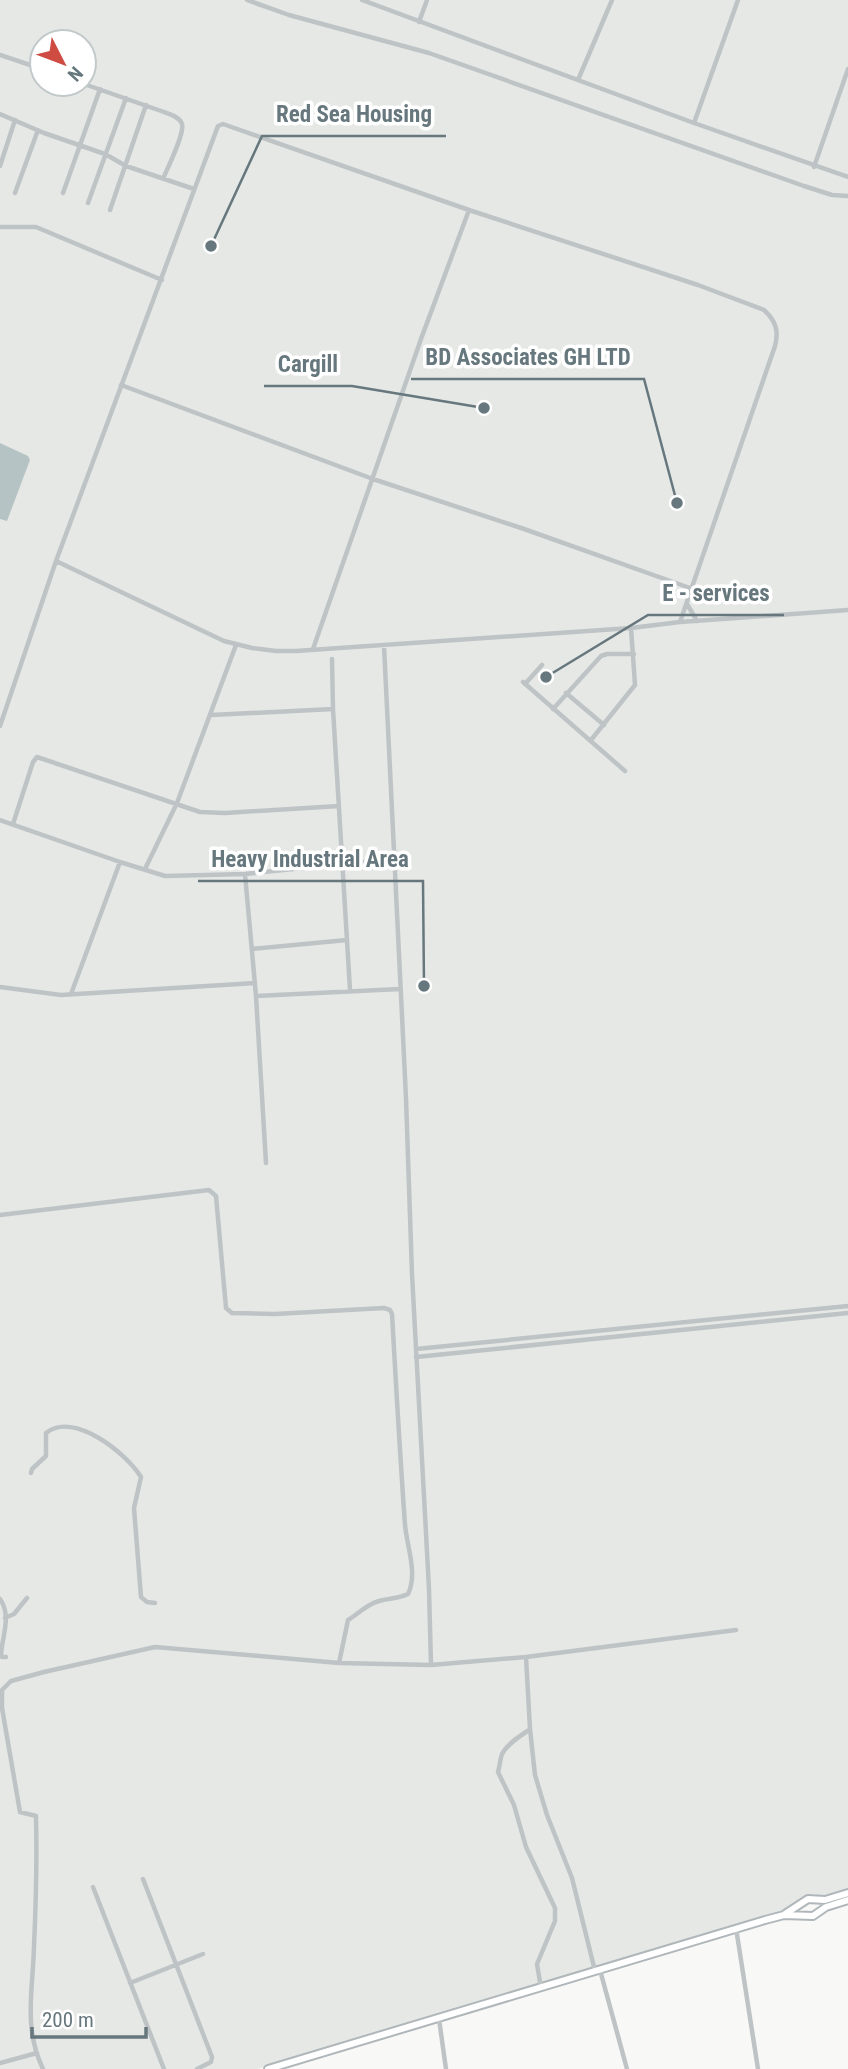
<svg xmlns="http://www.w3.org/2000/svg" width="848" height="2069" viewBox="0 0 848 2069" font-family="'Roboto Condensed',sans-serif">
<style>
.built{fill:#e6e8e6;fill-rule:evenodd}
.water{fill:#b6c3c5}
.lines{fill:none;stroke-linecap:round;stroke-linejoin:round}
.secondary-casing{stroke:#b0b7ba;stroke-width:10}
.minor{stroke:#bec3c5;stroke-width:4.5}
.secondary{stroke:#fff;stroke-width:6}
.leader{fill:none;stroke:#66777d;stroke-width:2.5}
.callout-dot{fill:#66777d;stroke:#fff;stroke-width:2.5}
.callout-label{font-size:23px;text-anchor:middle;font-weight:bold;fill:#66777d;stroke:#fff;stroke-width:7;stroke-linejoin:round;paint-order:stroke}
</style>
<rect width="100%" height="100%" fill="#f8f8f6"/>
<path class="built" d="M 0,0 L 848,0 L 848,1889 L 820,1896 L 812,1894 L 803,1897 L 796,1905 L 781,1912 L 257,2069 L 0,2069 ZM 42,42 L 84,42 L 84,84 L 42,84 Z"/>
<path class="water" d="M 0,443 L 28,456 L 30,460 L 7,521 L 0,519 Z"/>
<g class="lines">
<g class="secondary-casing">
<path id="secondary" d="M 785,1914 L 808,1899 L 825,1900 L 848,1893
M 268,2069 L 765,1920 L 784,1915 L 813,1916 L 826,1907 L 848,1900"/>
</g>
<path class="minor" d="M 247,0 L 289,15 L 429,53 L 804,186 L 832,195 L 848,196
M 362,0 L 694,123 L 738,0
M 419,22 L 427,0
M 0,55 L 42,69
M 578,80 L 612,0
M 84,84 L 164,112 C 170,114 180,117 182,124 C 185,133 167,169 163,179
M 0,114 L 44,133 L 105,154 L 126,166 L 194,189
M 694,123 L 848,177
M 0,166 L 15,120
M 814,167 L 848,69
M 15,193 L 38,130
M 63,193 L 100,89
M 88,203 L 126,98
M 110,210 L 146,105
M 0,227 L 36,227 L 162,280
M 121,385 L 373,479 L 524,529 L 690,588
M 687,604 L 697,621
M 680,622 L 775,346 C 779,331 776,321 764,310 L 698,285 L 469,210 L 223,124 L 218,126 L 56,561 L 224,641 L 252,648 L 276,651 L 296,651 L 631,628 L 680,622 L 848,610
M 384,646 L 406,1098 L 412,1274 L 429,1589 L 431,1665
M 313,649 L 421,339 L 469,210
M 332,659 L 333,709 L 350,990
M 523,682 L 625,771
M 525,684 L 542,665
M 566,693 L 604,725
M 553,709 L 601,656 L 607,654 L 634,654
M 211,715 L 333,709
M 0,726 L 56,561
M 591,740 L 635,685 L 631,628
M 0,820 L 120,862 L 165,876 L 245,874 L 393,859
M 13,824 L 33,762 L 37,757 L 200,812 L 225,813 L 339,806
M 145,869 L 177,803 L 236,645
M 245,874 L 256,996 L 266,1163
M 252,949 L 347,940
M 0,987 L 61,995 L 255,983
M 71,994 L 120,862
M 256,996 L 400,989
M 0,1215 L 209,1190 L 216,1196 L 226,1308 L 232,1313 L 275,1314 L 384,1308 L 390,1310 L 392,1314 C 396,1385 400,1455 405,1525 C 407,1547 418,1574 408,1594 C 398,1599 389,1598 379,1601 C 367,1604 358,1614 348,1620 L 339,1663
M 416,1349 L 848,1306
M 416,1357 L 848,1313
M 31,1473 L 32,1469 L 46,1456 L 46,1433 C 74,1411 126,1453 141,1477 L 134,1508 L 141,1597 L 147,1602 L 155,1603
M 0,1599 C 12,1616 2,1636 1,1655 L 2,1657 L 6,1657
M 5,1618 L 14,1614 L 27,1598
M 526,1657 L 530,1729 L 535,1775 L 547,1815 L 572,1878 L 595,1971
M 529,1730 C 520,1736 507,1744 502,1754 C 500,1759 500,1766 498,1772 L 514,1805 L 526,1847 L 555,1908 L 555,1921 L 537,1964 L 541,1988
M 143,1879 L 212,2057 L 211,2062 L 197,2069
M 93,1887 L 164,2069
M 736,1928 L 758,2069
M 600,1970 L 627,2069
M 130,1983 L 203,1954
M 439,2019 L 446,2069
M 0,2063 L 37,2053
M 43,2069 C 23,2027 33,1990 34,1946 C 36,1903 37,1859 36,1816 L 20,1812 L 2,1708 L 2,1690 L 11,1681 L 44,1672 L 155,1647 L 339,1663 L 431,1665 L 526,1657 L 736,1630"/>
<use href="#secondary" class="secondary"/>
</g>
<path class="leader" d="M211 246L262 136H446M677 503L644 379H411M484 408L352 386H264M546 677L648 615H784M424 986L423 881H198"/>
<g class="callout-dot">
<circle cx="211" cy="246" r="7"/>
<circle cx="677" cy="503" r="7"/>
<circle cx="484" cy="408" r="7"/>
<circle cx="546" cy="677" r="7"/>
<circle cx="424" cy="986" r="7"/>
</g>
<g class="callout-label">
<text x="354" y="122">Red Sea Housing</text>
<text x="528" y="365">BD Associates GH LTD</text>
<text x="308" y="372">Cargill</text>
<text x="716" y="601">E - services</text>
<text x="310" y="867">Heavy Industrial Area</text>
</g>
<g transform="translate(63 63) rotate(132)"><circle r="33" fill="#ffffff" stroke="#c2c9cb" stroke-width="2"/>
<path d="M0-5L12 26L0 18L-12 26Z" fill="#ce4c41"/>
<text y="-10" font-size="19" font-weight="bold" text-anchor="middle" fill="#66777d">N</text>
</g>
<path d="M32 2027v10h114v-10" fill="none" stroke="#66777d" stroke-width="3.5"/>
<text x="42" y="2027" font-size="21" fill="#66777d" stroke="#ffffff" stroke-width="5" paint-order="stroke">200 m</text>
</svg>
